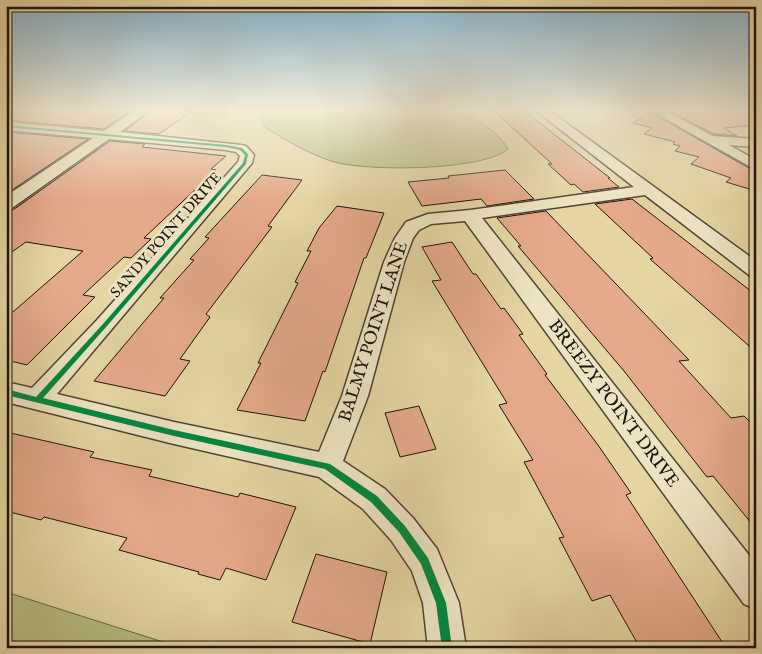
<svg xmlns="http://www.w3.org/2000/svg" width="762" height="654" viewBox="0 0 762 654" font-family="'IM FELL English',serif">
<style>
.green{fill:#b7bc83;stroke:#6a6848}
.building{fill:#e4a98a;stroke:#1e140d}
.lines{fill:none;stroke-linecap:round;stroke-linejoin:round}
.minor-casing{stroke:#504432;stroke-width:3}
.minor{fill:#ede4c3;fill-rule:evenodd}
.cycleway-casing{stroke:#ede4c3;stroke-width:3}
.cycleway{fill:#00873e;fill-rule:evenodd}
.labels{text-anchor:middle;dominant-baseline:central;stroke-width:5;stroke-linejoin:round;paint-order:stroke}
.far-street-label{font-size:15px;fill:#1e140d;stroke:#ede4c3}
.street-label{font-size:18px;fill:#1e140d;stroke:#ede4c3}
</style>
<rect width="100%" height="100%" fill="#e4d5a3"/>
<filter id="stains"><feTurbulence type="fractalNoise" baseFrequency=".004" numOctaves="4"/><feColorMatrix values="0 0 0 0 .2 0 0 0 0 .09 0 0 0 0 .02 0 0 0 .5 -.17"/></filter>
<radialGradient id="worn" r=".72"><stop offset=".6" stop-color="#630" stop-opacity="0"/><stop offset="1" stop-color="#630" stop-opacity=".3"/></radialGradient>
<path class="green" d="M 259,109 L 453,109 C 461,115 470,116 479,121 C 490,128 502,138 508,149 C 484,171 363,172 331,161 C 307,153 285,140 263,126 Z
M 6,592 L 182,648 L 6,648 Z"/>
<path class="building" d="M 6,109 L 134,109 L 104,129 L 6,120 Z
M 153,109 L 195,109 L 159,134 L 125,131 Z
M 492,109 L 522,109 L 610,178 L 608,178 L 619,187 L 583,192 L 574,184 L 571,185 L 548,164 L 552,164 Z
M 665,109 L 756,109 L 756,125 L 724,128 L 737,136 L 714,134 Z
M 650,112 L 756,172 L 756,191 L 726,182 L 731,178 L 691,164 L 699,157 L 675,151 L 680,146 L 673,144 L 675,142 L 644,134 L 652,128 L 633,123 Z
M 6,132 L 88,139 L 6,194 Z
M 110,141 L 145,144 L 142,147 L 226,156 L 211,169 L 216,170 L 144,238 L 151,239 L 131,258 L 124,257 L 83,295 L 95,297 L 27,365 L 6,360 L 6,318 L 83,251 L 26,242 L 6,256 L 6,211 L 13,210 Z
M 505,170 L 534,199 L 487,206 L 481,199 L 422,206 L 408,182 L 449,178 L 448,176 Z
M 262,175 L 302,180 L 268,226 L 272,227 L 206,314 L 210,317 L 180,359 L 190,361 L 165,396 L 94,381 L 164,298 L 160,298 L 194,260 L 190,259 L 209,238 L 205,237 Z
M 632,199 L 756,295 L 756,352 L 650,259 L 653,258 L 595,204 Z
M 337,206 L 384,213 L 366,258 L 364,258 L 325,372 L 323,371 L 305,421 L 237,410 L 261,363 L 258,363 L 298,283 L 295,282 L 311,251 L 307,251 L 319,228 Z
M 546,211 L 689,360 L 679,361 L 731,418 L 744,416 L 756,428 L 756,529 L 713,476 L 707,477 L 624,371 L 518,246 L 521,246 L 497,218 Z
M 452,242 L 473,274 L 476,274 L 501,309 L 504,308 L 523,334 L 519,335 L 547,374 L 545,375 L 598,445 L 631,493 L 626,495 L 726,648 L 640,648 L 610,595 L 592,601 L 559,538 L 564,537 L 524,462 L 533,460 L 499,405 L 507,403 L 432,281 L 441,280 L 422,247 Z
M 419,406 L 436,449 L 400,457 L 385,413 Z
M 6,432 L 94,452 L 90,457 L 152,470 L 149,476 L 238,497 L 240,493 L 296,507 L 266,580 L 226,568 L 220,580 L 198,574 L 199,572 L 119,550 L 127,538 L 44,517 L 41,520 L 6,511 Z
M 316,554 L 387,572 L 370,644 L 292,622 Z"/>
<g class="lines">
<g class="minor-casing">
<path id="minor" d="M 137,109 L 151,109 L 120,132 L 241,145 L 246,146 L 254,155 L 252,163 L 57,394 L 174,422 L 319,452 L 342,396 L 384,262 L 395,238 L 406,222 L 428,214 L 470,210 L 634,187 L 534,109 L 547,109 L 756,261 L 756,277 L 749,275 L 645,195 L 482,218 L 756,564 L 756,609 L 744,604 L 465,221 L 431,224 L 419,230 L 413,238 L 404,262 L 368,396 L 343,461 L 385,489 L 413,518 L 437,549 L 459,603 L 466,648 L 428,648 L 423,603 L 412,571 L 391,540 L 363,509 L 319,477 L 174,444 L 6,402 L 6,382 L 32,388 L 97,320 L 238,162 L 240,156 L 236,152 L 226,150 L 109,139 L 12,208 L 6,209 L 6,196 L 93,138 L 6,130 L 6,122 L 104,131 Z
M 648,109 L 662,109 L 713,136 L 756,139 L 756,147 L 729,145 L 756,160 L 756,170 Z"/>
</g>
<use href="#minor" class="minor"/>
<g class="cycleway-casing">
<path id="cycleway" d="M 6,125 L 226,145 L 242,148 L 248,154 L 246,164 L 107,326 L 43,398 L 174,430 L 330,464 L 377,496 L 405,526 L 428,558 L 446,603 L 452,648 L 442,648 L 436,603 L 421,564 L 399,532 L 371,502 L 325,469 L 174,436 L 6,395 L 6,389 L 36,397 L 103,324 L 243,163 L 245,155 L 240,150 L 226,147 L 6,127 Z"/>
</g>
<use href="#cycleway" class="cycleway"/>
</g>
<linearGradient id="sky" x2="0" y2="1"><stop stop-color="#88b5d1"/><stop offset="0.55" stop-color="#f3ecd6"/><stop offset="1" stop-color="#f3ecd6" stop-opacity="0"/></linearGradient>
<rect width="762" height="200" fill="url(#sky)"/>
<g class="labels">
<g class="far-street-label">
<text transform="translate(166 235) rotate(-49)">SANDY POINT DRIVE</text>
</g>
<g class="street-label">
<text transform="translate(374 332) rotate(-72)">BALMY POINT LANE</text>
<text transform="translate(613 404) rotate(53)">BREEZY POINT DRIVE</text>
</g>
</g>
<rect width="762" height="654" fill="none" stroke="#e4d5a3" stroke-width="25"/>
<rect x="8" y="8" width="747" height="639" fill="none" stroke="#1e140d" stroke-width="2.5"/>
<rect x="12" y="12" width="737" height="629" fill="none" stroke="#1e140d"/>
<rect width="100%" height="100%" filter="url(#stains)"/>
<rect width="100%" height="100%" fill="url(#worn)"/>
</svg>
